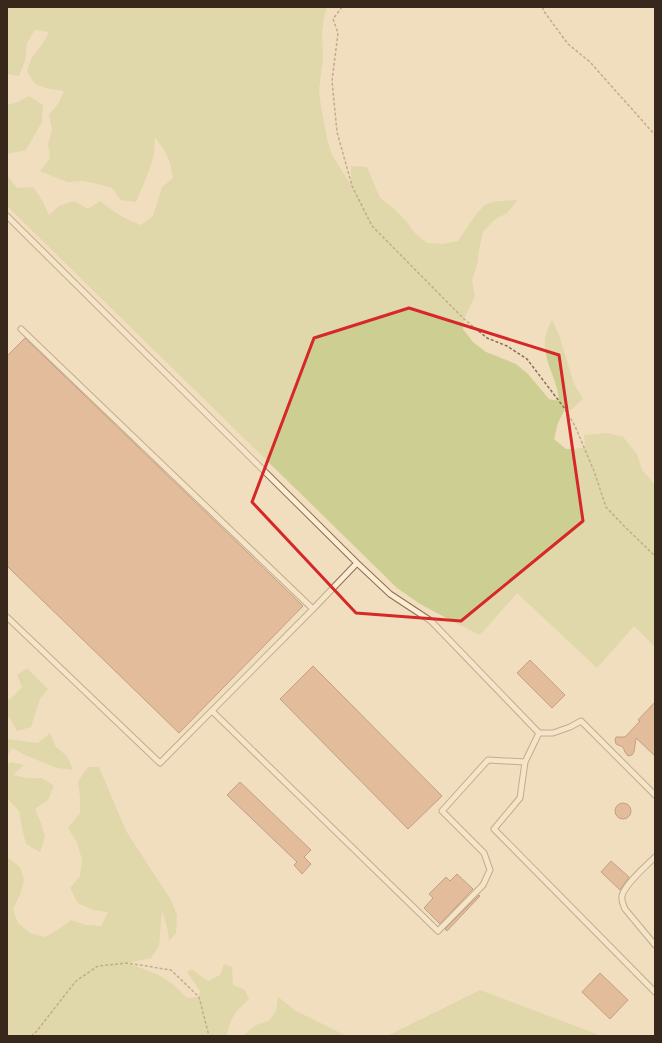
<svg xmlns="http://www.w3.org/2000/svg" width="662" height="1043" viewBox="0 0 662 1043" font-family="'Times New Roman',serif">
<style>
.green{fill:#cdcf92}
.building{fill:#d19271;stroke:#8b543a}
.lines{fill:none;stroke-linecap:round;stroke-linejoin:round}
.service-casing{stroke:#8a6e56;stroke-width:7}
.path{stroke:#8a6e56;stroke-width:1.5;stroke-dasharray:3 2;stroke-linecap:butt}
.service{stroke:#fbecd2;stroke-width:5}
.marked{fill:none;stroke:#d62828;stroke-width:3;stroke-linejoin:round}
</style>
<rect width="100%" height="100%" fill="#f1debe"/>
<path class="green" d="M 7,7 L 327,7 L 324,17 L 322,32 L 323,58 L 319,90 L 321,106 L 327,139 L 332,155 L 351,185 L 351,166 L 367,167 L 380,198 L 393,208 L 405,220 L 415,233 L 427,243 L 443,244 L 458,241 C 465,232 478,208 487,204 C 496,200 508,201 518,200 L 507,213 L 494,220 L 483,232 L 479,249 L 477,265 L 472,280 L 475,296 L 464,319 L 463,329 L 473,342 L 486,352 L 516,364 L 528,374 L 549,399 L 559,401 C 558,378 540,358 546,334 C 547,329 550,325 552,320 L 559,335 L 574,384 L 583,399 L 571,410 L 565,409 L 558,423 L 554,439 L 566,449 L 585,448 L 584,435 L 608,433 L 623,437 L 637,454 L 642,470 L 655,485 L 655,647 L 634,626 L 597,668 L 517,593 L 480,635 L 450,620 L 420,604 L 397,588 L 7,206 L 7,175 L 17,188 L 33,187 L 42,200 L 49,215 L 59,206 L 74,201 L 88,209 L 100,201 C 114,212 124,219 141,225 L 153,216 L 162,187 L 173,178 L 170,163 L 164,149 L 155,138 L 154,154 L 149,171 L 136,202 L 121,200 L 112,188 L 98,184 L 83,181 L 68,182 L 54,177 L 40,171 L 50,159 L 48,144 L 52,130 L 49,115 L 58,104 L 64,91 L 49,89 L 35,84 L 27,71 L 32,57 L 42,45 L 49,32 L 35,30 L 27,43 L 25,61 L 19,76 L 7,74 Z
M 29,96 L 43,105 L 42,122 L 26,150 L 7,154 L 7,105 L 15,103 Z
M 27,668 L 48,689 L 40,699 L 31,727 L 17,731 L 9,717 L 7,718 L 7,699 L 11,699 L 22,687 L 17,675 Z
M 50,733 L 56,747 L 67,756 L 73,770 L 57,768 L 27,756 L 12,748 L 7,756 L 7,739 L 38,743 Z
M 10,762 L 24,765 L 13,775 L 27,778 L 42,778 L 54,786 L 48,800 L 35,809 L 41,823 L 45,837 L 40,852 L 26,844 L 22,828 L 19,811 L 9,800 L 7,800 L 7,767 Z
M 88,767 L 99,767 L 126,831 L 171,900 L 177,915 L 176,933 L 169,941 L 167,927 L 162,910 L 159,946 L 151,958 L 128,963 L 157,974 L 173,984 L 187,998 L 199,997 L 200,991 L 187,972 L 191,969 L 208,981 L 220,975 L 224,964 L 232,967 L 233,985 L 245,990 L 249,999 C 243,1005 234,1012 231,1021 C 228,1026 229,1031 226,1036 L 7,1036 L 7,857 L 20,867 L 24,880 L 20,895 L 13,909 L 18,923 L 30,933 L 45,937 L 59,929 L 71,920 L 86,925 L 101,926 L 108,912 L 93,910 L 78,903 L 70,888 L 80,876 L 82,860 L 77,842 L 68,828 L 80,813 L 80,797 L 78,781 Z
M 480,990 L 602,1036 L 387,1036 Z
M 278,997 L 296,1011 L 345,1035 L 361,1036 L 245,1036 L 245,1034 L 256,1025 L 269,1021 L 276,1011 Z"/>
<path class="building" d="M 25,338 L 303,606 L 179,733 L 7,566 L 7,356 Z
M 530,660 L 565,695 L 552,708 L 517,673 Z
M 313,666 L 442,796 L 408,829 L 280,699 Z
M 655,702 L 655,756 L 636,738 L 634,752 L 632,755 L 628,756 L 625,752 L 623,747 L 616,744 L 615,740 L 616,737 L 625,737 L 640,721 L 638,720 Z
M 240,782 L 311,850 L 304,857 L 311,864 L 302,874 L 294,865 L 297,862 L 227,795 Z
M615 811a8 8 0 1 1 16 0a8 8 0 1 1-16 0Z
M 611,861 L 629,877 L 620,890 L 601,872 Z
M 457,874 L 473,889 L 440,924 L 424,908 L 433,898 L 429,894 L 446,877 L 450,881 Z
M 479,895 L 480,896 L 447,931 L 445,929 Z
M 600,973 L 628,1000 L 610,1019 L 582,992 Z"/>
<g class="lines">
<g class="service-casing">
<path id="service" d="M 7,216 L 357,563 L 390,594 L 431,621 L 539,733 L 553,733 L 570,727 L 581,721 L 655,795
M 21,329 L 313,609 L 357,563
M 7,617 L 160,763 L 313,609
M 212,711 L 438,931 L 483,885 L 490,870 L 484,853 L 442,811 L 488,760 L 525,762
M 539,733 L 525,762 L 520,798 L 494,829 L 655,992
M 655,857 C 647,865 624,885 622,896 C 621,901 623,904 625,909 L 655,945"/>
</g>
<path class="path" d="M 342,7 L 333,19 L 338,33 L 332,81 L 337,132 L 352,186 L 372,226 L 464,319 L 487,338 L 507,346 L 527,359 L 565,409 L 575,426 L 594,471 L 606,507 L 624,526 L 655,556
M 543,7 L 543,10 L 568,44 L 590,62 L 655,135
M 31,1036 L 36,1032 L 76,981 L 98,966 L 127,963 L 171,970 L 199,997 L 209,1036"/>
<use href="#service" class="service"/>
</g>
<path d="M0 0H662V1043H0ZM 409,308 L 559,355 L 583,521 L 461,621 L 356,613 L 252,502 L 314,338 Z" fill="#f1debe" fill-opacity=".55" fill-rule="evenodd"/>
<path class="marked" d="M 409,308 L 559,355 L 583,521 L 461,621 L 356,613 L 252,502 L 314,338 Z"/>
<rect width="662" height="1043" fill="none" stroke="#38271b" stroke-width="16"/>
</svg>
